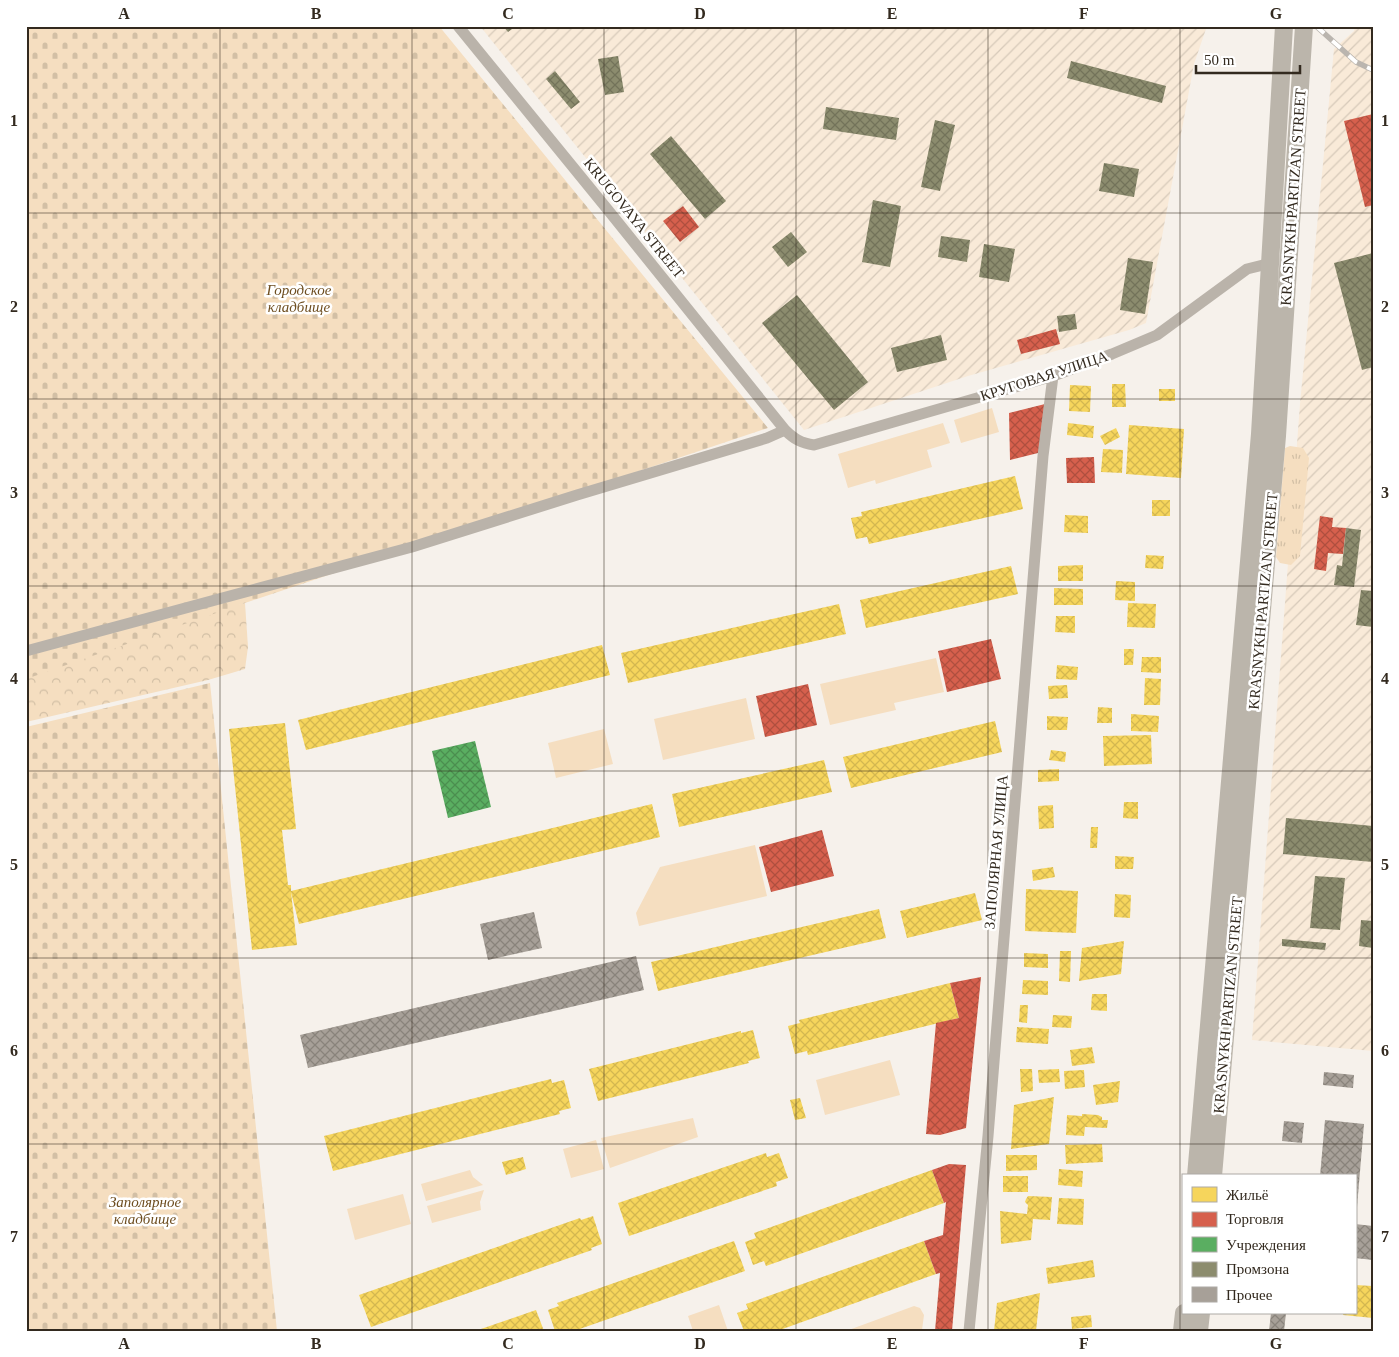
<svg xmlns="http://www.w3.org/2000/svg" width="1399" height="1357" viewBox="0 0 1399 1357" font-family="Georgia,serif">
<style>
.industrial{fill:url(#industrial-furrows)}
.grass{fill:url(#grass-tufts)}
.forest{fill:url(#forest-crowns)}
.cemetery{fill:url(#cemetery-stones)}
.green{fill:#f5dec0}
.homes{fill:url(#homes-cross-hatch)}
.shops{fill:url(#shops-cross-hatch)}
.public{fill:url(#public-cross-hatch)}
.industry{fill:url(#industry-cross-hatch)}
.building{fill:url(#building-cross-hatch)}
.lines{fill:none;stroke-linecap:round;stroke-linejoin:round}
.minor{stroke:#bab3aa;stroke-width:11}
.primary{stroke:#bbb5ab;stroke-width:18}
.rail-casing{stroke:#bab5af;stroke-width:5.5}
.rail{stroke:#fff;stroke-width:4;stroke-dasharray:11;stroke-linecap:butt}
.grid{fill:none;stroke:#332a1f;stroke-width:1;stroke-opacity:0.55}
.labels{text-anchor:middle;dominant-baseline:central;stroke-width:5;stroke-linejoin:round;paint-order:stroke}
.street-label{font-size:15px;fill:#332a1f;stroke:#fff}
.park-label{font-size:15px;font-style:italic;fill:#6e4e20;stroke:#fff}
.neatline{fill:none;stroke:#332a1f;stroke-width:2}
.grid-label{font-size:16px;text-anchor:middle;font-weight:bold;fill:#332a1f}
</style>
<defs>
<pattern id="industrial-furrows" width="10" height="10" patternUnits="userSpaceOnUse" patternTransform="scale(1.25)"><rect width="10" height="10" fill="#f9ead8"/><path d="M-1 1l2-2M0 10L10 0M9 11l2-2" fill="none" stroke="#d6c9b9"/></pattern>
<pattern id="grass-tufts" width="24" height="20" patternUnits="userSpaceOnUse" patternTransform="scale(1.25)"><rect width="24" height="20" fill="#f5dec0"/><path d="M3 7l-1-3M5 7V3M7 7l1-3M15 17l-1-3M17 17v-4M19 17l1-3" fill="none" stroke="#d2bfa5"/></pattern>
<pattern id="forest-crowns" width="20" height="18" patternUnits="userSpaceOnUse" patternTransform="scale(1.25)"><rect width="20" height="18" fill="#f5dec0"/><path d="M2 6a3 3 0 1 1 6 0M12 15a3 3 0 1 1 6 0" fill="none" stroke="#d2bfa5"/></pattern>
<pattern id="cemetery-stones" width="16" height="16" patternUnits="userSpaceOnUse" patternTransform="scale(1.25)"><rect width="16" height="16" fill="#f5dec0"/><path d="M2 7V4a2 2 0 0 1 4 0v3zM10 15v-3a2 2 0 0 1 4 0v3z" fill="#d2bfa5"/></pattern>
<pattern id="homes-cross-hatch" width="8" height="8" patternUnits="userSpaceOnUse" patternTransform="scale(1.25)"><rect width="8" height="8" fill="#f6d55c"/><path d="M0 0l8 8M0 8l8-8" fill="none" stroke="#d3b750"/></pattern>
<pattern id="shops-cross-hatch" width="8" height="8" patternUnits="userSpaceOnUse" patternTransform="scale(1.25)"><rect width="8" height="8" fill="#d6604d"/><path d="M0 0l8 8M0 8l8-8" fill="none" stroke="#ae4f3f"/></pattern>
<pattern id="public-cross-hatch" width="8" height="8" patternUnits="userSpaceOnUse" patternTransform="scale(1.25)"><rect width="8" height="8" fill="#5aae61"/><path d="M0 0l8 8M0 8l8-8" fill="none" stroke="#4b8e4f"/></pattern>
<pattern id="industry-cross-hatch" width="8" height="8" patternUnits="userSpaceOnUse" patternTransform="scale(1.25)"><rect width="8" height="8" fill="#8c8c6e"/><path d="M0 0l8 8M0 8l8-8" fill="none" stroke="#73735a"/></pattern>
<pattern id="building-cross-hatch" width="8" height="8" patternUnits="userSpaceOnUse" patternTransform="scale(1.25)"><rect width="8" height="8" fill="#a7a098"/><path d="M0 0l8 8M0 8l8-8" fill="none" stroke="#89837b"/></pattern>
</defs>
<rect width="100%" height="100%" fill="#f6f1eb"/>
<path class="industrial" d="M 480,26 L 1207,26 L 1194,64 L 1146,323 L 1129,330 L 968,376 L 804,430 Z
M 1355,26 L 1373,26 L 1373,1051 L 1252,1040 L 1300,404 L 1334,49 L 1354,31 Z"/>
<path class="grass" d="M 1290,446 L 1303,448 L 1309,458 L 1300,556 L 1291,565 L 1280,563 L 1276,557 L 1285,448 Z"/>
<path class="forest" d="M 245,603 L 248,647 L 245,669 L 208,680 L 26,722 L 26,661 Z"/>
<path class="cemetery" d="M 26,26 L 439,26 L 768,428 L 245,603 L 26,679 Z
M 210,683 L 277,1331 L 26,1331 L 26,727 Z"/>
<path class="green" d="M 992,408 L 999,432 L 961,443 L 954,420 Z
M 943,423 L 950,443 L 927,450 L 932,467 L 876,484 L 875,480 L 848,488 L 838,454 Z
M 936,658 L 944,692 L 894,703 L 896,710 L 830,725 L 820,684 Z
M 746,698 L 755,739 L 663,760 L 654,719 Z
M 604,729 L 613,764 L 556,778 L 548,743 Z
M 755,845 L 767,896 L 639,926 L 636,913 L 660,867 Z
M 890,1060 L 900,1095 L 825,1115 L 816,1080 Z
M 693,1118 L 698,1137 L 610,1168 L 601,1138 Z
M 596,1140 L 604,1169 L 571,1178 L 563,1149 Z
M 470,1170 L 473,1177 L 483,1185 L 426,1201 L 421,1184 Z
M 484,1190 L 480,1202 L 481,1210 L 432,1223 L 427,1206 Z
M 403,1194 L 411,1224 L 355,1240 L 347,1209 Z
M 719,1305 L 728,1331 L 693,1331 L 688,1316 Z
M 914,1306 L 920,1308 L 924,1315 L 922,1330 L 919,1331 L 846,1331 Z"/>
<path class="homes" d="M 1112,384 L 1125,384 L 1126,407 L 1112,407 Z
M 1070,385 L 1091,386 L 1090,412 L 1069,411 Z
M 1159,389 L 1175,389 L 1175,401 L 1159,401 Z
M 1068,423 L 1094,426 L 1093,438 L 1067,435 Z
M 1129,425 L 1184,429 L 1181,478 L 1126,474 Z
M 1116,428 L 1120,437 L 1105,445 L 1100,436 Z
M 1103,449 L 1123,450 L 1122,473 L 1101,472 Z
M 1015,476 L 1023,509 L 869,544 L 867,537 L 856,539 L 851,518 L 862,516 L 861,512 Z
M 1152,500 L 1170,500 L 1170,516 L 1152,516 Z
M 1065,515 L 1088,516 L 1088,533 L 1064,532 Z
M 1146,555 L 1164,556 L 1163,569 L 1145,568 Z
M 1083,565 L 1083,581 L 1058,581 L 1058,566 Z
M 1011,566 L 1018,594 L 866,628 L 860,600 Z
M 1116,581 L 1135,582 L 1135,601 L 1115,600 Z
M 1054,588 L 1083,589 L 1083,605 L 1054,605 Z
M 1128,603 L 1156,604 L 1155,628 L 1127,627 Z
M 839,604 L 846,634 L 628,683 L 621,653 Z
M 1056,616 L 1075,616 L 1075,633 L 1055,632 Z
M 602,645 L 610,675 L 306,750 L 298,720 Z
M 1124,649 L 1134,649 L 1133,665 L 1124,665 Z
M 1142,657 L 1161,657 L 1161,673 L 1141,672 Z
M 1057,665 L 1078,667 L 1077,680 L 1056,679 Z
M 1145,678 L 1161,679 L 1160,705 L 1144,705 Z
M 1067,685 L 1068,698 L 1049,699 L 1048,686 Z
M 1098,707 L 1112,708 L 1112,723 L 1097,723 Z
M 1131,714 L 1159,716 L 1158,732 L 1131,731 Z
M 1047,716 L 1068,717 L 1067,730 L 1047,730 Z
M 995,721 L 1002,752 L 851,788 L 843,757 Z
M 285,723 L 296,829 L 282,830 L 288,885 L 291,885 L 291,891 L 652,804 L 660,837 L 299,924 L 291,892 L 297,945 L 252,950 L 229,729 Z
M 1151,735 L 1152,764 L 1104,766 L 1103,736 Z
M 1051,750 L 1066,752 L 1065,762 L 1049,760 Z
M 824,760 L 832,792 L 679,827 L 672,794 Z
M 1059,769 L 1059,781 L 1038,782 L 1038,770 Z
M 1124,802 L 1138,802 L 1138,819 L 1123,818 Z
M 1053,805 L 1054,828 L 1039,829 L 1038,806 Z
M 1091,827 L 1098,827 L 1097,848 L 1090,848 Z
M 1115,856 L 1134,857 L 1133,869 L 1115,869 Z
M 1053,867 L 1055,877 L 1033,881 L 1032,870 Z
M 1026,889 L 1078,891 L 1076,933 L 1025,931 Z
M 975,893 L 982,920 L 907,938 L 900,911 Z
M 1115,894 L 1131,895 L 1130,918 L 1114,917 Z
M 879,909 L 886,938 L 658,991 L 651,962 Z
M 1124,941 L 1121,974 L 1079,981 L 1082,948 Z
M 1060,951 L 1071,951 L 1070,982 L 1059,981 Z
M 1024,953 L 1048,954 L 1048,968 L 1024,967 Z
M 1023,980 L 1048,981 L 1048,995 L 1022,994 Z
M 950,983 L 959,1018 L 808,1055 L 807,1051 L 795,1054 L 788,1026 L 800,1023 L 799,1020 Z
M 1092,994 L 1107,994 L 1107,1011 L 1091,1010 Z
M 1020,1005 L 1028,1005 L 1027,1023 L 1019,1022 Z
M 1053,1015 L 1072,1016 L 1071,1028 L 1052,1027 Z
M 1017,1027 L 1049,1029 L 1048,1044 L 1016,1042 Z
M 753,1030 L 760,1058 L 748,1061 L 749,1063 L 598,1101 L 589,1069 L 741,1031 L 741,1033 Z
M 1092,1047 L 1095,1063 L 1072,1066 L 1070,1050 Z
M 1020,1069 L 1032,1069 L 1033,1091 L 1021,1092 Z
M 1059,1069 L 1060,1082 L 1039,1083 L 1038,1070 Z
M 1084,1070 L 1085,1087 L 1065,1089 L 1064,1071 Z
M 551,1079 L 552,1083 L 564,1080 L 571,1108 L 559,1111 L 560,1114 L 333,1171 L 324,1136 Z
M 1120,1081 L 1118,1102 L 1096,1105 L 1093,1085 Z
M 1054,1097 L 1049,1144 L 1011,1149 L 1014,1105 Z
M 800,1098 L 806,1118 L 795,1120 L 790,1100 Z
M 1082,1114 L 1098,1115 L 1102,1117 L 1102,1120 L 1108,1120 L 1107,1128 L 1085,1127 L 1084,1136 L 1066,1135 L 1067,1115 L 1082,1116 Z
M 1102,1144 L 1103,1162 L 1066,1164 L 1065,1145 Z
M 766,1153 L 767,1157 L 779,1153 L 788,1178 L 776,1182 L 777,1186 L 629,1236 L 618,1203 Z
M 1006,1155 L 1037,1155 L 1037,1170 L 1006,1171 Z
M 523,1157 L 526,1169 L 506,1175 L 502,1162 Z
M 1059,1169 L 1083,1171 L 1082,1187 L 1058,1185 Z
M 932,1170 L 944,1203 L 766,1266 L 764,1261 L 753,1265 L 745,1242 L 756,1238 L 754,1233 Z
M 1003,1176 L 1028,1176 L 1028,1192 L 1003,1192 Z
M 1028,1196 L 1052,1197 L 1050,1220 L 1033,1219 L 1031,1240 L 1001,1244 L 1000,1211 L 1027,1214 L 1028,1205 L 1025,1202 L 1026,1199 Z
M 1059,1198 L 1084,1199 L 1083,1225 L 1057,1224 Z
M 593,1216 L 602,1244 L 591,1248 L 592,1250 L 371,1327 L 359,1295 L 580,1218 L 581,1220 Z
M 734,1241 L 745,1271 L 574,1331 L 555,1331 L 548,1310 L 559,1306 L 557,1303 Z
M 924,1241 L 936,1274 L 777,1331 L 744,1331 L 737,1313 L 748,1309 L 746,1304 Z
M 1093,1260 L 1095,1277 L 1048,1284 L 1046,1268 Z
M 1355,1285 L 1373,1286 L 1373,1318 L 1343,1315 L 1343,1313 L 1355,1313 Z
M 1040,1293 L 1036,1331 L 994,1331 L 997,1303 Z
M 536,1310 L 544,1331 L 478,1331 L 478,1330 Z
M 1091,1315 L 1092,1327 L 1072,1329 L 1071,1317 Z"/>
<path class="shops" d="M 1373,114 L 1373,205 L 1365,207 L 1344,121 Z
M 683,206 L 699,227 L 680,242 L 663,221 Z
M 1056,329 L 1060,344 L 1021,354 L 1017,340 Z
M 1045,404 L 1042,452 L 1010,460 L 1009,413 Z
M 1094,457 L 1095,483 L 1067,483 L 1066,458 Z
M 1320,516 L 1333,518 L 1332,527 L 1346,528 L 1343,554 L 1328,553 L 1326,571 L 1314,569 Z
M 991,639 L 1001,679 L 947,692 L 938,651 Z
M 808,684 L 817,725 L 765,737 L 756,696 Z
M 822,830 L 834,876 L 771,892 L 759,847 Z
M 981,977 L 966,1128 L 940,1135 L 926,1134 L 936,1023 L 959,1018 L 950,983 Z
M 949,1164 L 966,1165 L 952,1331 L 935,1331 L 940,1273 L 936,1274 L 924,1241 L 943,1235 L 946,1202 L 944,1203 L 932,1170 Z"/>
<path class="public" d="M 475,741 L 491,807 L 448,818 L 432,751 Z"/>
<path class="industry" d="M 503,26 L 516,26 L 508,32 Z
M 618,56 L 624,92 L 605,95 L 598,59 Z
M 1071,61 L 1166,86 L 1162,103 L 1067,78 Z
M 555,71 L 580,102 L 571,109 L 546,79 Z
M 826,107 L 899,118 L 896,140 L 823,129 Z
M 935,120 L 955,125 L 940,191 L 921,187 Z
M 671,136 L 726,201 L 705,219 L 650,154 Z
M 1104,163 L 1139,169 L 1134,197 L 1099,191 Z
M 873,200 L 901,206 L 890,267 L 862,262 Z
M 791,232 L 807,252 L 788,267 L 772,247 Z
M 941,236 L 970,240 L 967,262 L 938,257 Z
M 984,244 L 1015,249 L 1009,282 L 979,277 Z
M 1373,253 L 1373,367 L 1362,370 L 1334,263 Z
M 1128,258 L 1153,262 L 1145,314 L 1120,310 Z
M 797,295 L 868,382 L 834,410 L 762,323 Z
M 1075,314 L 1077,329 L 1059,332 L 1057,316 Z
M 941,335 L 947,360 L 897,372 L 891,348 Z
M 1346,528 L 1361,530 L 1354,587 L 1334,585 L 1337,565 L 1342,566 Z
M 1361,590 L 1373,591 L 1373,627 L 1356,625 Z
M 1286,818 L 1373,826 L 1373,862 L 1283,854 Z
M 1315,876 L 1345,878 L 1340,930 L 1310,928 Z
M 1361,920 L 1373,921 L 1373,948 L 1359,946 Z
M 1282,939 L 1326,943 L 1325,950 L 1282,946 Z"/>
<path class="building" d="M 534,912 L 542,948 L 488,960 L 480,924 Z
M 636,956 L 644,990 L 308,1068 L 300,1035 Z
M 1324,1072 L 1354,1075 L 1353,1088 L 1323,1085 Z
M 1325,1120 L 1364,1124 L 1357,1207 L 1355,1207 L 1355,1176 L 1320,1176 Z
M 1284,1121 L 1304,1123 L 1302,1143 L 1282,1141 Z
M 1355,1224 L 1373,1226 L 1373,1260 L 1355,1258 Z
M 1271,1313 L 1286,1313 L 1284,1331 L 1269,1331 Z"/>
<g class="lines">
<path class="minor" d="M 458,26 L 608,210 L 785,430 C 794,439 801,443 814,445 L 1053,376 L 1112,354 L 1157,335 L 1247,269 L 1271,263
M 26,651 L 412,547 L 577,495 L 767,438 L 785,430
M 969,1331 L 988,1136 L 1043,456 L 1053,376"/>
<path class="primary" d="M 1196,1176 L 1260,434 L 1284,26
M 1213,1176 L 1277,436 L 1304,26
M 1182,1331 L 1184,1313
M 1199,1331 L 1201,1313"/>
<g class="rail-casing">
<path id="rail" d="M 1316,26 L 1356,62 L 1373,70"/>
</g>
<use href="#rail" class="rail"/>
</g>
<path class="grid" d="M 220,26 L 220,1331M 412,26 L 412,1331M 604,26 L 604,1331M 796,26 L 796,1331M 988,26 L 988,1331M 1180,26 L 1180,1331M 26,213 L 1373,213M 26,399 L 1373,399M 26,586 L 1373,586M 26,771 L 1373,771M 26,958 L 1373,958M 26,1144 L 1373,1144"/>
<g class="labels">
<g class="street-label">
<text transform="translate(1293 197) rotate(-86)">KRASNYKH PARTIZAN STREET</text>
<text transform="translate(634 218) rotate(51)">KRUGOVAYA STREET</text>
<text transform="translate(1044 376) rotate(-18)">КРУГОВАЯ УЛИЦА</text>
<text transform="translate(1263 601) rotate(-85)">KRASNYKH PARTIZAN STREET</text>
<text transform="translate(996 852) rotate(-85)">ЗАПОЛЯРНАЯ УЛИЦА</text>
<text transform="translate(1228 1005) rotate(-85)">KRASNYKH PARTIZAN STREET</text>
</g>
<g class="park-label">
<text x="299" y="290">Городское<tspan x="299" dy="17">кладбище</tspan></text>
<text x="145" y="1202">Заполярное<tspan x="145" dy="17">кладбище</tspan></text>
</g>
</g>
<rect width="1399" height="1357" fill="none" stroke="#ffffff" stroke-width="55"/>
<rect x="1182" y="1174" width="175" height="140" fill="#ffffff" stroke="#adaaa5"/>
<rect x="1192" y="1187" width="25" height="15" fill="#f6d55c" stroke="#adaaa5"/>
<text x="1226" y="1200" font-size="15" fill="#332a1f">Жильё</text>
<rect x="1192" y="1212" width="25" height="15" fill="#d6604d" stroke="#adaaa5"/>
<text x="1226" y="1224" font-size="15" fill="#332a1f">Торговля</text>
<rect x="1192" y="1237" width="25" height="15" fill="#5aae61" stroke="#adaaa5"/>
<text x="1226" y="1250" font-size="15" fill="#332a1f">Учреждения</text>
<rect x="1192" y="1262" width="25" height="15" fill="#8c8c6e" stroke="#adaaa5"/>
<text x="1226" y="1274" font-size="15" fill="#332a1f">Промзона</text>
<rect x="1192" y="1287" width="25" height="15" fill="#a7a098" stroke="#adaaa5"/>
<text x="1226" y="1300" font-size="15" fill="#332a1f">Прочее</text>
<path d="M1196 65v8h104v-8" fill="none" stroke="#332a1f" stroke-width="2.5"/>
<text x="1204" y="65" font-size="15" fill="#332a1f" stroke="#ffffff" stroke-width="4" paint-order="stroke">50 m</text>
<rect x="28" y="28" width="1344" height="1302" class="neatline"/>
<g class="grid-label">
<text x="124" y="19">A</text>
<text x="316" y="19">B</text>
<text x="508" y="19">C</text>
<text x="700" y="19">D</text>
<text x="892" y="19">E</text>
<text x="1084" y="19">F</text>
<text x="1276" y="19">G</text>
<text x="14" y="126">1</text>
<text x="1385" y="126">1</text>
<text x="14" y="312">2</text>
<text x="1385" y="312">2</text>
<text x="14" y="498">3</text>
<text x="1385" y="498">3</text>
<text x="14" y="684">4</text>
<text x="1385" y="684">4</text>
<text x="14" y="870">5</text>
<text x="1385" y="870">5</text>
<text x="14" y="1056">6</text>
<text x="1385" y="1056">6</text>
<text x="14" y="1242">7</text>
<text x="1385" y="1242">7</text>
<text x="124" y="1349">A</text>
<text x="316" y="1349">B</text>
<text x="508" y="1349">C</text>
<text x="700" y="1349">D</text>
<text x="892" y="1349">E</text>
<text x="1084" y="1349">F</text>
<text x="1276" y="1349">G</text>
</g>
</svg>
